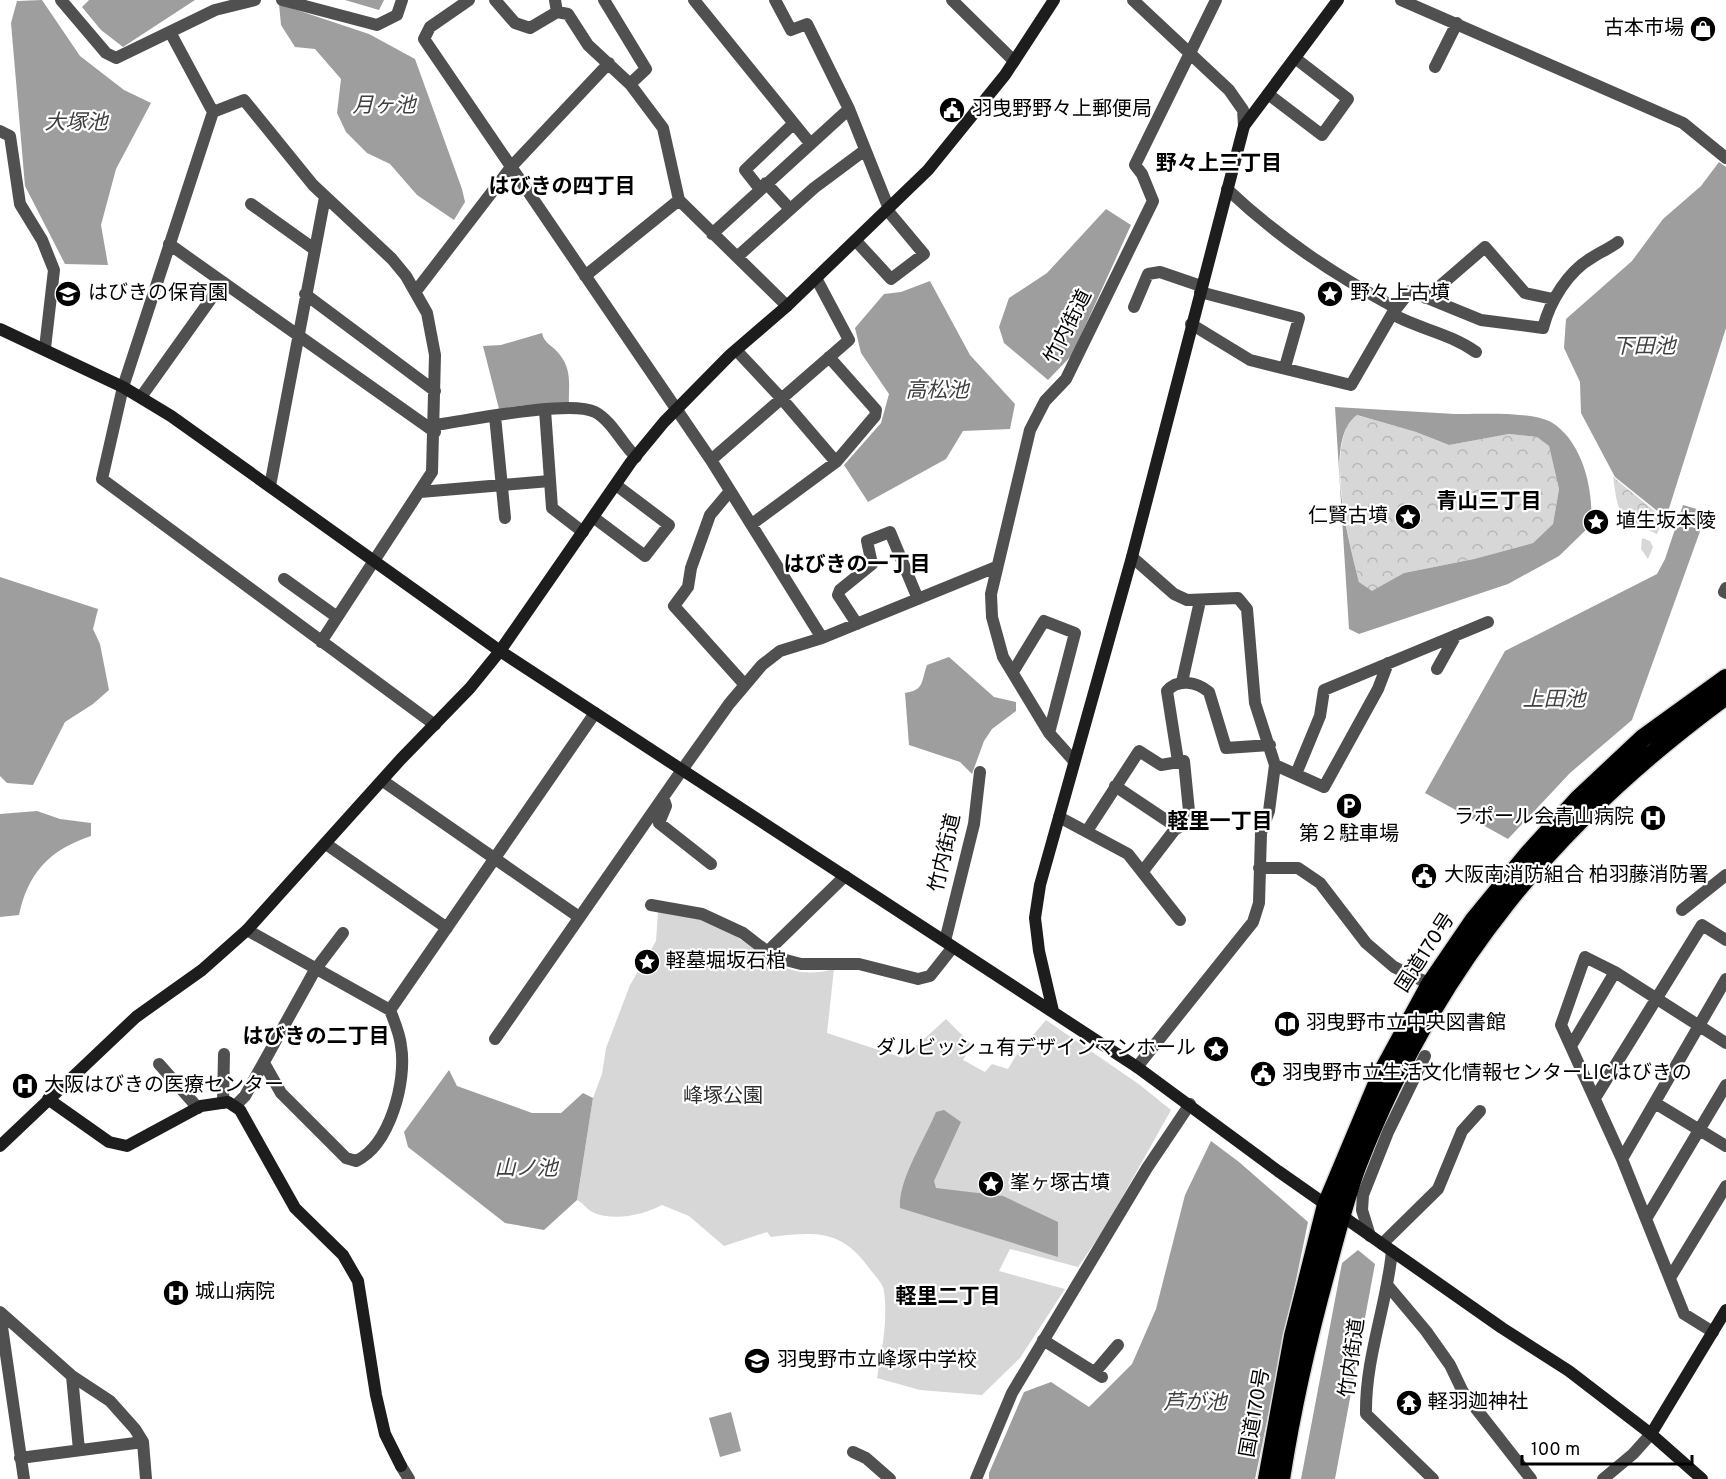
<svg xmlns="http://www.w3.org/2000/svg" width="1726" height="1479" viewBox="0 0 1726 1479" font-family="Overpass,'Noto Sans JP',sans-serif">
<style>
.grass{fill:url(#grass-tufts)}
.forest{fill:url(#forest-crowns)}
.park{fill:#d7d7d7}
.water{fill:#9e9e9e;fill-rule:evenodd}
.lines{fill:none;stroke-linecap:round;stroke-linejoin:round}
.highway-casing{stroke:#dbdbdb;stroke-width:21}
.street{stroke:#505050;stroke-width:12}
.secondary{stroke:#1d1d1d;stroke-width:12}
.highway{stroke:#000;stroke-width:18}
.labels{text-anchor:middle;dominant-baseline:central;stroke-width:4.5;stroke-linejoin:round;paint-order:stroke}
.poi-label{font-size:20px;fill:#000;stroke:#fff;text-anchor:start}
.street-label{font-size:20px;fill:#000;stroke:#fff}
.park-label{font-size:20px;fill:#2e2e2e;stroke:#fff}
.water-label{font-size:21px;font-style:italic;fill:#3f3f3f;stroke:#fff}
.neighbourhood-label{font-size:21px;font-weight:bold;fill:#000;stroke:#fff}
</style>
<defs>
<pattern id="grass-tufts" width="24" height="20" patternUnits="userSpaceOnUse" patternTransform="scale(1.5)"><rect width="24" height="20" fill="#d7d7d7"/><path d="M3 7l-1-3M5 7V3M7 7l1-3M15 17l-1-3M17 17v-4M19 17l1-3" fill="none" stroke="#b7b7b7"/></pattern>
<pattern id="forest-crowns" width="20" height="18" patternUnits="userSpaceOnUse" patternTransform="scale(1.5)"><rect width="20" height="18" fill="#d7d7d7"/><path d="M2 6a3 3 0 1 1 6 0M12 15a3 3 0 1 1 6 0" fill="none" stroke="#b7b7b7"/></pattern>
</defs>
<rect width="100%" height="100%" fill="#fff"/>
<path class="grass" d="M 1642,538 L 1650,541 L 1653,547 L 1648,559 L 1641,549 Z"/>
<path class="forest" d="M 1356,415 L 1416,432 L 1449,445 L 1509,434 L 1537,437 L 1549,446 L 1559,489 L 1553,524 L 1533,543 L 1474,559 L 1404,573 L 1372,592 L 1359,582 C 1350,546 1323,442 1356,415 Z
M 1613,477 L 1663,518 L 1657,534 C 1619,517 1619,519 1613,477 Z"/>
<path class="park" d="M 658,911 C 682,914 704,917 725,929 C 763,952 784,983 834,969 L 827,1033 L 903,1058 L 946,1019 L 972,1045 L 963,1060 L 985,1072 L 992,1064 L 1008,1069 L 1017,1054 L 1046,1020 L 1140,1085 L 1171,1110 L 1105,1228 L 1078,1267 L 1010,1249 L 999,1271 L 1065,1289 L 1020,1358 L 982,1395 L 920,1390 L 877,1378 C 882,1349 888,1321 884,1291 C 883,1283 874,1275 869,1268 C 841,1229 815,1232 771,1237 L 767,1232 L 724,1246 L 689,1216 L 662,1205 C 642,1215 614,1222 592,1212 C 587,1209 583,1203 577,1200 L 593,1098 L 602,1074 L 606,1048 L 630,985 L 656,941 Z"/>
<path class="water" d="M 42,0 L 80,56 L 124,90 L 151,103 L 116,169 L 101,225 L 108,265 L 65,264 L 25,186 L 11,23 L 17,1 Z
M 89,0 L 195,0 L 123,47 L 101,30 L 82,7 Z
M 345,0 L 384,0 L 379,10 Z
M 279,4 L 369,34 L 415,59 L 462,189 L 465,202 L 454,220 L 417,195 L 390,164 L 367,153 L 346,132 L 337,113 L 341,79 L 315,49 L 295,47 L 281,25 Z
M 1719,162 L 1726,167 L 1726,328 L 1666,518 L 1615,477 L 1581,413 L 1580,382 L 1564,348 L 1566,319 L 1632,261 L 1663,219 L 1701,186 Z
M 1106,209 L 1131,225 L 1072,355 L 1048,380 L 1004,343 L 999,327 L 1009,298 L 1047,273 Z
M 930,281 L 970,355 L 1015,404 L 1010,429 L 963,431 L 946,459 L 868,502 L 844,465 L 881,423 L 889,394 L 861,353 L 855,328 L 884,294 L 901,292 Z
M 542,333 C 544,344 554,346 560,355 C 573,371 568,389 569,404 L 525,405 L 499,409 L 483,346 L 501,345 Z
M 1335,407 C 1375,409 1415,412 1455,414 C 1478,414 1531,411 1551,422 C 1583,441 1594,491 1591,525 L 1559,556 L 1508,584 L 1359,634 L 1349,629 ZM 1357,415 L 1416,432 L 1449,445 L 1509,434 L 1537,437 L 1549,446 L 1559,489 L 1553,524 L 1533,543 L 1474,559 L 1404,573 L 1372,591 L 1359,582 C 1350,546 1321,440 1357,415 Z
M 1683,505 L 1707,512 L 1632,720 L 1570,773 L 1508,839 L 1425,793 L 1505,651 L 1657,574 L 1665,559 Z
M 0,577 L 98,609 L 93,629 L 100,644 L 109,690 L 93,704 L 65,722 L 33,785 L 7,783 L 0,776 Z
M 949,657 L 994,697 L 1016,702 L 1016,711 L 992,729 L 984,741 L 972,774 L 960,762 L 909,745 L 905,693 C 925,690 921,681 927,665 Z
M 37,811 L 60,819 L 91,823 L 91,836 C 49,850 28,873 19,915 L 0,917 L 0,814 Z
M 449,1070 L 457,1086 L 532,1113 L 561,1113 L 583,1093 L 593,1098 L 577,1200 L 544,1230 L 505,1223 L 408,1147 L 404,1132 Z
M 944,1110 L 961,1122 L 934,1181 L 936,1188 L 1003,1196 L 1058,1222 L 1058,1257 L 900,1208 C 898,1180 925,1139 936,1112 Z
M 1211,1141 L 1239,1162 L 1308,1222 L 1255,1479 L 989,1479 L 989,1473 L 1024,1392 L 1051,1382 L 1089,1407 L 1132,1364 L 1156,1309 L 1185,1195 Z
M 1358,1250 L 1375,1264 L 1335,1479 L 1301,1479 L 1342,1263 Z
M 731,1412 L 741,1451 L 720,1457 L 709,1418 Z"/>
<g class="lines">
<g class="highway-casing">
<path id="highway" d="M 1267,1479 L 1293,1336 L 1326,1205 L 1381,1074 L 1430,984 L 1473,921 L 1528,854 L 1578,799 L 1643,738 L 1726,678
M 1281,1479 C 1292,1408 1308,1338 1327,1269 C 1336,1235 1345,1200 1357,1167 C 1434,967 1555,821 1726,696"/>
</g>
<path class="street" d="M 61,0 L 106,53 L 116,58 L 215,10 L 255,0
M 282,0 L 377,25 L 397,15 L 402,0
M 469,0 L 430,27 L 424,39 L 711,460 L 822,638
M 495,0 L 515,23 L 530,28 L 557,12 L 568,14 L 588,45 L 630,84 L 663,128 L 679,200 L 787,306
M 555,0 L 557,12
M 604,0 L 646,69 L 630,84
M 694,0 L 809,142
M 775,0 L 791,30 L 807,24 L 849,109
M 952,0 L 1014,61
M 1133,0 L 1229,90 L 1243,110 L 1244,126
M 1401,0 L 1683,123 L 1726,158
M 170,32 L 213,112 L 123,387 L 102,479 L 435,725
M 1435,67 L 1457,23
M 1268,94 L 1322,135 L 1348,99 L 1295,58
M 213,112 L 244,100 L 313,185 L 392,259 L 406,276 L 427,313 L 435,355 L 432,472 L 321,642
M 0,131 L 10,136 L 20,204 L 42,240 L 54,270 L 45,348
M 766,183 L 790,209
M 760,189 L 745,170 L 793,124
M 1227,189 C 1279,238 1333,274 1396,308
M 251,204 L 314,249
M 712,234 L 849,109 L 889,209
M 856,241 L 891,279 L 924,254 L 888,211
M 169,244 L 435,432
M 737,257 L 814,188 L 865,150
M 585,276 L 679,200
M 416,291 L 512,166 L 609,63
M 1200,292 L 1299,318 L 1285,367
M 305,294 L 435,391
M 1426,298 L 1485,247 L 1525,293 L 1553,299
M 1134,307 L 1148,274 L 1160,272 L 1201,286
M 1392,314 C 1419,329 1449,333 1476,352
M 1191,324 L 1250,360 L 1351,385 L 1392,314 L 1410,291 L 1481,320 L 1543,328 C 1550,301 1568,271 1593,257 C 1601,252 1610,248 1618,242
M 736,350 L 782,399 L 836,462
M 141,397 L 223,282
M 545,410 L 552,508 L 583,532
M 495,416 L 505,518
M 435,425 C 466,421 570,399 595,412 C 612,421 622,444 636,457
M 711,460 L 849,340 L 816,278
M 270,486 L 325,197
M 730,491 L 710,515 L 691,568 L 688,587 L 674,606 L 745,685
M 420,492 L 550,481
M 593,517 L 645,556 L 669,525 L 616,485
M 752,524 L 836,462 L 875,416 L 876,410 L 829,357
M 1132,557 L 1174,594 L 1187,600 L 1238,598 L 1247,609 L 1255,703 L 1275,765 L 1269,811 L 1261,833 L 1259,903 L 1253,922 L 1137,1067
M 284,579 L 337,617
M 1726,588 L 1724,592 L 1726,593
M 857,624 L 838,595 L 840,590 L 872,564 L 867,541 L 890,532 L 918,599
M 1437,669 L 1456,635
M 1013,672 L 1044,621 L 1075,633 L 1049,733
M 1182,682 L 1200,601
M 1074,761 L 1049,733 L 1003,657 L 992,617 L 991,594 L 1030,430 L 1045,401 L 1066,379 L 1153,201 L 1142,174 L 1135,165 L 1216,0
M 1178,761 L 1167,691 C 1178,678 1197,682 1209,692 L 1226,748 L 1270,745
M 1275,765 L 1324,787 L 1378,689 L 1388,663
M 1296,774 L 1320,716 L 1324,690 L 1488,622
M 383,781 L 579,917
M 1115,786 L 1178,828
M 663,797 L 666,806 L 659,823 L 711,864
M 1059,817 L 1128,854 L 1180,920
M 1087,831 L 1139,751 L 1161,765 L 1184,761 L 1189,811 L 1143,871
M 326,844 L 447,928
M 1259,868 L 1298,868 L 1320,883 L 1366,943 L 1394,967 L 1430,984
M 651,905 L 702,914 L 743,933 L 774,957 L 801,964 L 859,964 L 918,979 L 930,976 L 953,947
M 1682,910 L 1726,875
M 247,930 L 390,1010 C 394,1021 400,1034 401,1046 C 407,1081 390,1145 356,1161 L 346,1158 L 281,1093 L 264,1063
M 945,941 L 974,824 L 980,772
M 768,951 L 845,876
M 390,1010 L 595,713
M 495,1039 L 682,770 L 729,704 L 762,665 L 780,651 L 822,638 L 996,567
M 1571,1046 L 1615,972
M 159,1064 L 198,1108
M 1595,1098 L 1702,925 L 1726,940
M 223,1103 L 224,1054
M 1655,1103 L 1726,1146
M 235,1106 L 245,1096 L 315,970 L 343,933
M 1622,1159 L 1726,979
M 1646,1219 L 1726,1085
M 1370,1236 L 1362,1210 L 1363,1195 L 1388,1132 L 1425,1056
M 1382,1244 L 1438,1189 L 1462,1131 L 1480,1111
M 1392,1251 C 1387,1305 1365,1358 1366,1414 L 1433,1479
M 1670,1278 L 1726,1186
M 1389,1287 L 1426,1331 L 1450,1365 L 1463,1392 L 1531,1479
M 0,1312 L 72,1376 L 110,1401 L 135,1429 L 143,1442 L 146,1479
M 0,1313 L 24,1479
M 1713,1332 L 1684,1314 L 1622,1159 L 1561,1025 L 1585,957 L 1615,972 L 1726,1043
M 1043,1340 L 1102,1377
M 1095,1372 L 1118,1345
M 72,1376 L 79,1450
M 853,1452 L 866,1458 L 890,1479
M 20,1458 L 143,1442
M 401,1466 L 409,1479
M 976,1479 L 1012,1393 L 1147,1168 L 1190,1104
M 1603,1479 L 1633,1454 L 1651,1434"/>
<path class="secondary" d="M 0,329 L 123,387 L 171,416 L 500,651 L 1137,1067 L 1278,1171 L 1502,1328 L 1569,1371 L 1651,1434 L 1702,1479
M 1053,1011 L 1039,951 L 1035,918 L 1040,885 L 1132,557 L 1244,126 L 1338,0
M 48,1099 L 109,1142 L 127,1146 L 201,1106 L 228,1102 L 240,1110 L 295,1208 L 343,1255 L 358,1281 L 376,1395 L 385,1434 L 401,1466
M 0,1146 L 136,1017 L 202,970 L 247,930 L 401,759 L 470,688 L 500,651 L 631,462 L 664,422 L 730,355 L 787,306 L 928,170 L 1005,75 L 1054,0
M 1651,1434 L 1726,1310"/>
<use href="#highway" class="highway"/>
</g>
<defs>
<g id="shop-disc" transform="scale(1.35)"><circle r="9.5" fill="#000" stroke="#fff"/><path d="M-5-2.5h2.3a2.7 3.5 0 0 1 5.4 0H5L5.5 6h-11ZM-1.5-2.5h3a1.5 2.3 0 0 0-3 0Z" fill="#fff"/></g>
<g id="civic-disc" transform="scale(1.35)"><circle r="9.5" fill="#000" stroke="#fff"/><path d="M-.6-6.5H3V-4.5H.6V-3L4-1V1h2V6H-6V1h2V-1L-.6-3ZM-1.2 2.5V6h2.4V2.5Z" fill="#fff"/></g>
<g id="school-disc" transform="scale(1.35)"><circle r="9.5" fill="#000" stroke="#fff"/><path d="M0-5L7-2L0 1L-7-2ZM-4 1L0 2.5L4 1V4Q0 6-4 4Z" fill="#fff"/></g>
<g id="sight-disc" transform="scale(1.35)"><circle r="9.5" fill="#000" stroke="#fff"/><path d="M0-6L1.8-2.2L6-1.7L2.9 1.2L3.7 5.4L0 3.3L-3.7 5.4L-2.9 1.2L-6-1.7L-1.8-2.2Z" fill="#fff"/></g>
<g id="parking-disc" transform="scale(1.35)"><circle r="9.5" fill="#000" stroke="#fff"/><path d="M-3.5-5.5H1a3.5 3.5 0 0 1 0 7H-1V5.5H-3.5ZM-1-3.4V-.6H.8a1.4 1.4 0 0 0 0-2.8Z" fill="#fff"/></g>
<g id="hospital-disc" transform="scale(1.35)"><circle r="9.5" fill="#000" stroke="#fff"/><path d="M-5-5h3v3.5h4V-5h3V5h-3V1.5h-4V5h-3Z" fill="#fff"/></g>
<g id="library-disc" transform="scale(1.35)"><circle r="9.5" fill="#000" stroke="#fff"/><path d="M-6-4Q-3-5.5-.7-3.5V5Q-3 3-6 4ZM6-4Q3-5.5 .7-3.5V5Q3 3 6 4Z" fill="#fff"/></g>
<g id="temple-disc" transform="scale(1.35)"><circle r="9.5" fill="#000" stroke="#fff"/><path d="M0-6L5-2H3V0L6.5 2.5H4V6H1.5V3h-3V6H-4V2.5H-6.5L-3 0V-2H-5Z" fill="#fff"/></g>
</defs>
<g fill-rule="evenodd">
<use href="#shop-disc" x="1703" y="29"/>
<use href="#civic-disc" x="952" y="110"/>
<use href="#school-disc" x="68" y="294"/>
<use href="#sight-disc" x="1330" y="294"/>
<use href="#sight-disc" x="1408" y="517"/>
<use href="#sight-disc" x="1596" y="522"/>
<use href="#parking-disc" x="1349" y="806"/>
<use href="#hospital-disc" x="1653" y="818"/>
<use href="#civic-disc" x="1424" y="876"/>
<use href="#sight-disc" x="647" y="962"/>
<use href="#library-disc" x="1287" y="1024"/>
<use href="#sight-disc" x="1216" y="1049"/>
<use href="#civic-disc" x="1263" y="1074"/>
<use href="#hospital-disc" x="25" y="1086"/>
<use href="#sight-disc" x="991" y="1184"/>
<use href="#hospital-disc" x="176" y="1293"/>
<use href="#school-disc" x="757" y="1361"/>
<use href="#temple-disc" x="1409" y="1403"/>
</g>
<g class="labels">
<g class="poi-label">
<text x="1684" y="29" text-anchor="end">古本市場</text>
<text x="972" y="110">羽曳野野々上郵便局</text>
<text x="88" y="294">はびきの保育園</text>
<text x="1350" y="294">野々上古墳</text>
<text x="1388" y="517" text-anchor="end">仁賢古墳</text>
<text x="1616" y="522">埴生坂本陵</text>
<text x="1634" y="818" text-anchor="end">ラポール会青山病院</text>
<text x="1349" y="835" text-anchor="middle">第２駐車場</text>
<text x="1444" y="876">大阪南消防組合 柏羽藤消防署</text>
<text x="666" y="962">軽墓堀坂石棺</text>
<text x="1306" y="1024">羽曳野市立中央図書館</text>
<text x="1196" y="1049" text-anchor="end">ダルビッシュ有デザインマンホール</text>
<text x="1282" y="1074">羽曳野市立生活文化情報センターLICはびきの</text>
<text x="44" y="1086">大阪はびきの医療センター</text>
<text x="1010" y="1184">峯ヶ塚古墳</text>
<text x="195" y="1293">城山病院</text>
<text x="777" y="1361">羽曳野市立峰塚中学校</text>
<text x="1428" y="1403">軽羽迦神社</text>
</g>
<g class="street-label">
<text transform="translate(1069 327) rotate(-63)">竹内街道</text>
<text transform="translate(946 853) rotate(-77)">竹内街道</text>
<text transform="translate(1426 953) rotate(-57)">国道170号</text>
<text transform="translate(1353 1358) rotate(-82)">竹内街道</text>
<text transform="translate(1256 1413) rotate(-80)">国道170号</text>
</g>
<g class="park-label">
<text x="723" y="1097">峰塚公園</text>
</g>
<g class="water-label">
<text x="384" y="106">月ヶ池</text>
<text x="76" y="123">大塚池</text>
<text x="1644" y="347">下田池</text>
<text x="937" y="391">高松池</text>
<text x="1554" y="700">上田池</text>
<text x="526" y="1169">山ノ池</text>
<text x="1195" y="1403">芦が池</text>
</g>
<g class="neighbourhood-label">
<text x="1219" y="164">野々上三丁目</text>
<text x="562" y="187">はびきの四丁目</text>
<text x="1489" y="502">青山三丁目</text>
<text x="857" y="565">はびきの一丁目</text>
<text x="1220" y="822">軽里一丁目</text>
<text x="316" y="1037">はびきの二丁目</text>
<text x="948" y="1297">軽里二丁目</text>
</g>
</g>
<path d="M1522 1455v9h170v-9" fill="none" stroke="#000000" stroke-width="3"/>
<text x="1531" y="1455" font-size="18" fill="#000000" stroke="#ffffff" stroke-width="4.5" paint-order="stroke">100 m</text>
</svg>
